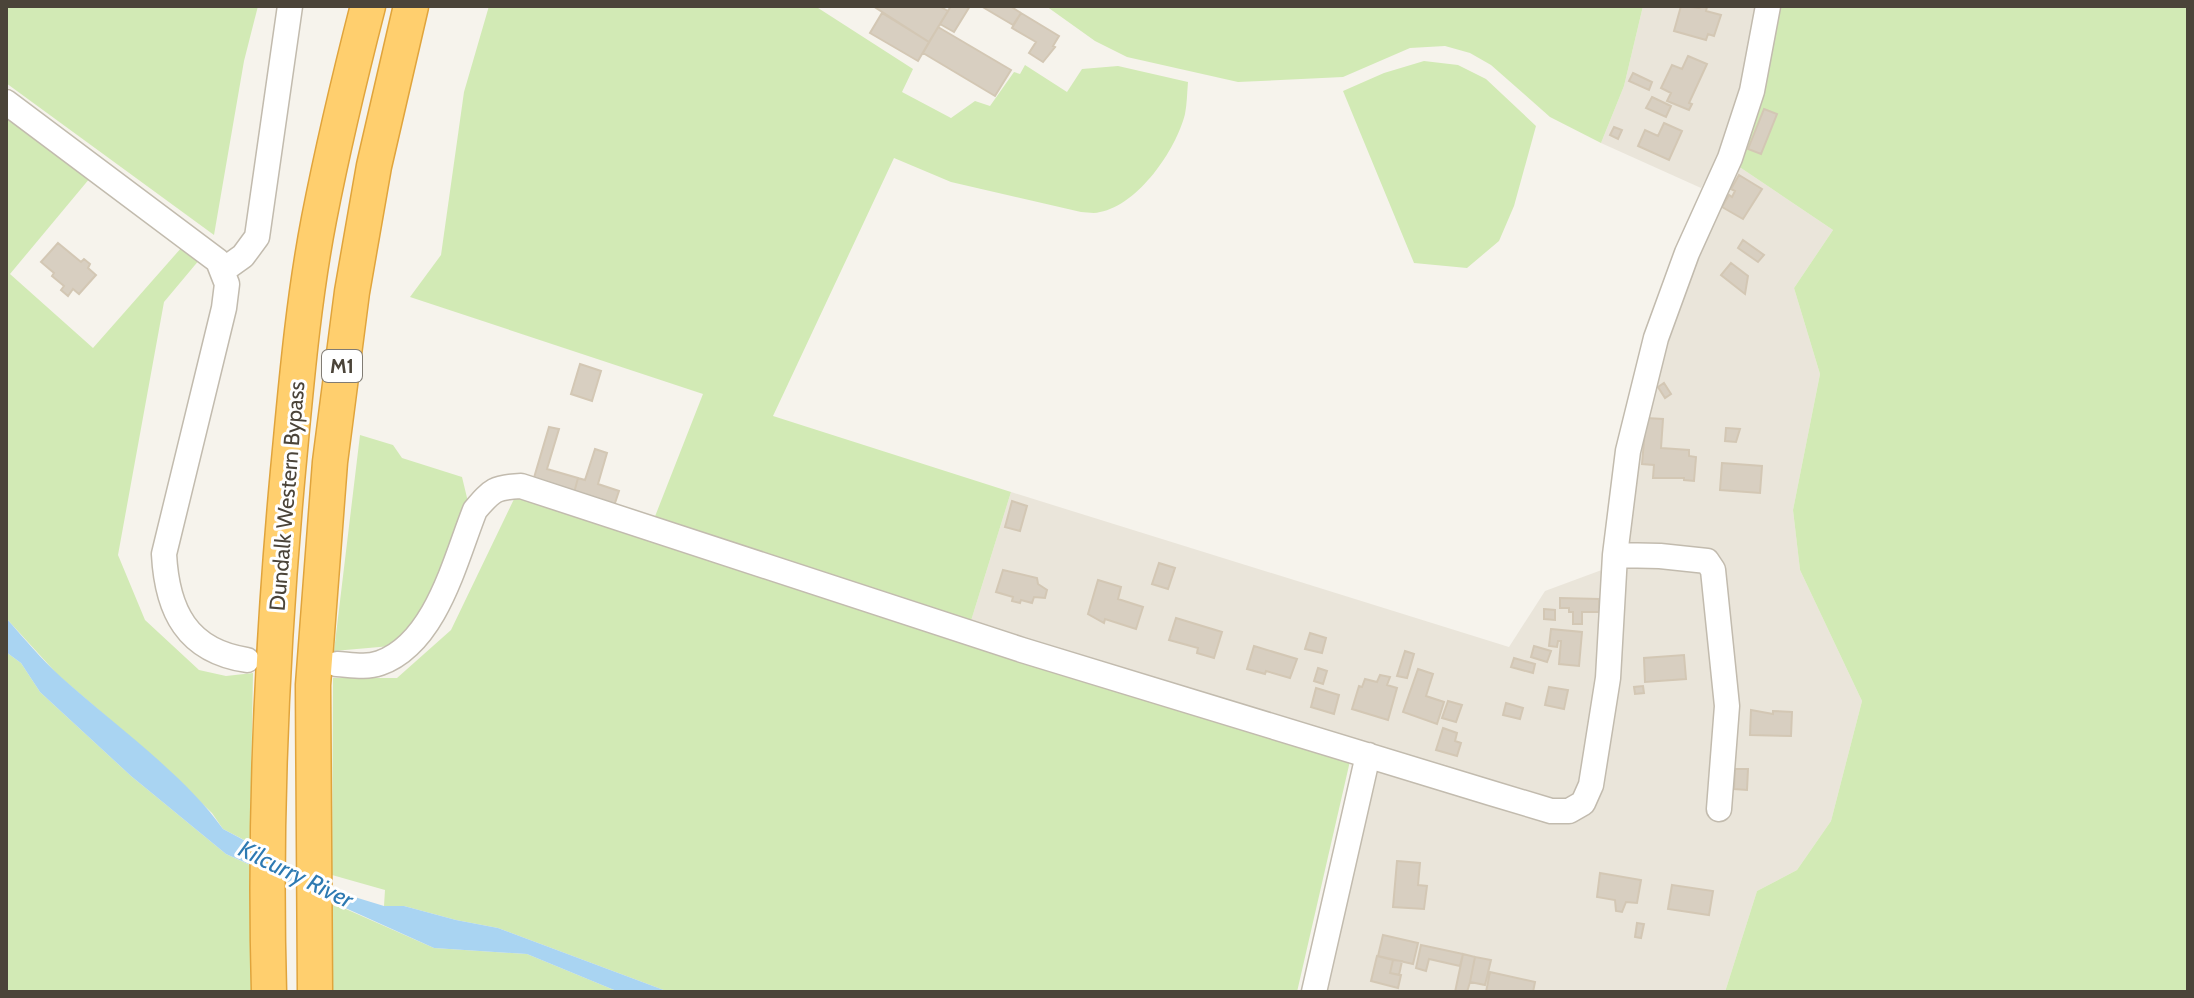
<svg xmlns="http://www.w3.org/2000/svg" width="2194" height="998" viewBox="0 0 2194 998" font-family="Cabin,sans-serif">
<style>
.residential{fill:#eae5da}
.green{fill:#d2eab5}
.water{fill:#a9d4f2}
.building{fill:#d8cfc1;stroke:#d3c7b4;stroke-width:2}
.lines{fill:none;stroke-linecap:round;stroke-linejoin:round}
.minor-casing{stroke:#c2bbae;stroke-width:27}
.highway-casing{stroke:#e0a43c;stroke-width:37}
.minor{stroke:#fff;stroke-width:24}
.highway{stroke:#ffcf6e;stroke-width:34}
.labels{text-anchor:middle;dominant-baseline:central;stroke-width:6;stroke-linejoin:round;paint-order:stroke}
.shield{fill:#fff;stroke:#817c74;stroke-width:2}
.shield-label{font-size:20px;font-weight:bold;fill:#4b4439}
.street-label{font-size:22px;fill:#4b4439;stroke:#fff}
.water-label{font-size:24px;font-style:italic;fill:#2e7ab2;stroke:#fff}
</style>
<rect width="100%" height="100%" fill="#f6f3ec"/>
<path class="residential" d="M 1643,6 L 1761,6 L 1748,68 L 1720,153 L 1701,188 L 1601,143 L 1624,86 Z
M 1738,166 L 1833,230 L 1794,288 L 1820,374 L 1793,510 L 1800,570 L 1862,701 L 1831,821 L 1797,870 L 1757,891 L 1725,992 L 1324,992 L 1378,772 L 1541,820 L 1572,822 L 1621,591 L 1638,437 L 1696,246 Z
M 1011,492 L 1509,647 L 1545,591 L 1607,568 L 1602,676 L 1582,784 L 1573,798 L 1553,804 L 970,624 Z"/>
<path class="green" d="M 6,6 L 258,6 L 244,61 L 214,235 L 6,83 Z
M 489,6 L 815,6 L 913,69 L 902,92 L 951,118 L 975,101 L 990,106 L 1014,72 L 1020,74 L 1025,65 L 1067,92 L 1082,69 L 1118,66 L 1188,82 C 1187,93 1187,104 1185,114 C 1176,150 1138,205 1100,212 C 1094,214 1087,212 1081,212 L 951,182 L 894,158 L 773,416 L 1011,492 L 970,624 L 654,519 L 703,394 L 410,297 L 441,255 L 464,92 Z
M 1046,6 L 1643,6 L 1624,86 L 1601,143 L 1550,117 L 1491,65 L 1470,53 L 1445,46 L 1410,48 L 1343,77 L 1238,82 L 1127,57 L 1095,41 Z
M 1779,6 L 2188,6 L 2188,992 L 1725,992 L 1757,891 L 1797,870 L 1831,821 L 1862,701 L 1800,570 L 1793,510 L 1820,374 L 1794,288 L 1833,230 L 1738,166 L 1770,64 Z
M 1424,61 L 1458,65 L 1486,79 L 1536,126 L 1514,206 L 1499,241 L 1467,268 L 1414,263 L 1343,91 L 1384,73 Z
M 6,117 L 90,178 L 10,274 L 93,348 L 182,247 L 200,259 L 164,302 L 118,555 L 145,620 L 199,670 L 226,676 L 253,673 L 250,843 L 223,829 L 212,813 L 149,753 L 58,675 L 6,618 Z
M 360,435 L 393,445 L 402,458 L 462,477 L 469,506 L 418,622 L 391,646 L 334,651 Z
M 515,497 L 985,648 L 1350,761 L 1297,992 L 669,992 L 498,928 L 456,920 L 404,906 L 384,906 L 385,890 L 332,875 L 333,678 L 397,678 L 451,630 Z
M 6,652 L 21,663 L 40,692 L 131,776 L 226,854 L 252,866 L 253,992 L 6,992 Z
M 330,902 L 434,948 L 527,954 L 619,992 L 330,992 Z"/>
<path class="water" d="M 6,618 C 24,638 41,659 61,677 C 112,723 184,774 223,829 L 348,895 L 384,906 L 404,906 L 456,920 L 498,928 L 669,992 L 619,992 L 527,954 L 434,948 L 226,854 L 131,776 L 40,692 L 21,663 L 6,652 Z"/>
<path class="building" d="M 873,6 L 939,6 L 948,11 L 929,42 Z
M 951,6 L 970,6 L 954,32 L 940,24 Z
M 981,6 L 1010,6 L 1021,13 L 1013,25 Z
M 1681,6 L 1699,8 L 1704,6 L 1707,7 L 1706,11 L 1721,15 L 1714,36 L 1708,34 L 1706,40 L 1674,31 Z
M 882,13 L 929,42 L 918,61 L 870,33 Z
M 1021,13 L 1059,36 L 1053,46 L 1055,47 L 1043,62 L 1029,53 L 1036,42 L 1012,28 Z
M 938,27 L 1011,70 L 995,96 L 923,53 Z
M 1688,56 L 1707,64 L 1689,103 L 1692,104 L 1689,110 L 1667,101 L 1671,93 L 1661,88 L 1672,65 L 1682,69 Z
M 1633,73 L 1652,82 L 1649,90 L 1629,81 Z
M 1652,97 L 1671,106 L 1666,117 L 1646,108 Z
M 1764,109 L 1777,114 L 1761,154 L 1748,149 Z
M 1664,123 L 1682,131 L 1669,160 L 1638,146 L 1645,130 L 1658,136 Z
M 1614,127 L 1622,130 L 1618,139 L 1610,135 Z
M 1739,175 L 1762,189 L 1743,219 L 1722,207 L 1729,195 L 1732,197 L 1735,191 L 1731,189 Z
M 1743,240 L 1764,255 L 1758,262 L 1738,248 Z
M 58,243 L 81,262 L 84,259 L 90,264 L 88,268 L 96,275 L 79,294 L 73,289 L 68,296 L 61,290 L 64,286 L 52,276 L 54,273 L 41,262 Z
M 1731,263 L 1748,276 L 1745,294 L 1721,275 Z
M 580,364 L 601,371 L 592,401 L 571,394 Z
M 1664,383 L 1671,394 L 1665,398 L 1658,387 Z
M 1646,418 L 1663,419 L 1661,448 L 1689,450 L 1689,456 L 1696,457 L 1694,481 L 1684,480 L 1684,478 L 1653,478 L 1654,465 L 1642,464 Z
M 549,427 L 559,429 L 547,469 L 578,478 L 574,493 L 533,481 Z
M 1726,428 L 1740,429 L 1736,442 L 1725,441 Z
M 595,449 L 607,453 L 598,484 L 619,491 L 614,506 L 574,493 L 578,478 L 585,480 Z
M 1722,463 L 1762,466 L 1760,493 L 1720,490 Z
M 1012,501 L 1027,506 L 1020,531 L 1005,527 Z
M 1159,563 L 1175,568 L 1168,589 L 1152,584 Z
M 1003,570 L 1037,578 L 1038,584 L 1047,590 L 1045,598 L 1034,597 L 1032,603 L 1021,600 L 1020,603 L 1012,601 L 1013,597 L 996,592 Z
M 1098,580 L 1121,587 L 1118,599 L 1143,607 L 1136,629 L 1105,619 L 1104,623 L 1088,614 Z
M 1560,598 L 1599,599 L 1599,612 L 1582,612 L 1582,624 L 1573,624 L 1573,612 L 1569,612 L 1569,608 L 1560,608 Z
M 1544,609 L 1555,610 L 1555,620 L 1544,619 Z
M 1176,618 L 1222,632 L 1214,658 L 1197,653 L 1198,648 L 1169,640 Z
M 1551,629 L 1582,632 L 1579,666 L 1559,664 L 1561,641 L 1558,641 L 1557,647 L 1549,646 Z
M 1310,633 L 1326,638 L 1322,653 L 1305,649 Z
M 1254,646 L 1297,659 L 1290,678 L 1266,671 L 1265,674 L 1247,669 Z
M 1534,646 L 1551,651 L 1547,662 L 1531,657 Z
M 1405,651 L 1414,654 L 1407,678 L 1397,676 Z
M 1684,655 L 1686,679 L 1645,682 L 1644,658 Z
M 1514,658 L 1535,664 L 1533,673 L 1511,667 Z
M 1318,668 L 1327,671 L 1323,684 L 1314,681 Z
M 1418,669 L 1433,674 L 1426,696 L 1444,702 L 1437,724 L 1403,712 Z
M 1380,675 L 1390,677 L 1387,685 L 1397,688 L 1388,720 L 1352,709 L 1359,686 L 1362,687 L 1365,679 L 1377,682 Z
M 1643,686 L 1644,693 L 1635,694 L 1634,687 Z
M 1549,687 L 1568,690 L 1564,709 L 1545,705 Z
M 1316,688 L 1339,695 L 1334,714 L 1311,707 Z
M 1448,701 L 1462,705 L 1456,722 L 1442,718 Z
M 1506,703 L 1523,708 L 1520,719 L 1503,715 Z
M 1751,710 L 1773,714 L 1773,711 L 1792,712 L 1791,736 L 1750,735 Z
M 1443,728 L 1457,733 L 1455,741 L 1461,743 L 1457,756 L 1436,750 Z
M 1735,769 L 1748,769 L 1747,790 L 1734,789 Z
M 1397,861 L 1420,863 L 1418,885 L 1427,886 L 1424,909 L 1393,907 Z
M 1600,873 L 1641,880 L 1637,903 L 1626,902 L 1622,912 L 1616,911 L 1615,900 L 1597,897 Z
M 1672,885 L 1713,891 L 1709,915 L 1668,909 Z
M 1637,923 L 1644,924 L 1641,938 L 1635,937 Z
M 1383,935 L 1418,943 L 1413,964 L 1378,956 Z
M 1421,945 L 1463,954 L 1460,966 L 1429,959 L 1426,971 L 1416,968 Z
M 1463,954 L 1475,957 L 1470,982 L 1467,992 L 1455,992 Z
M 1377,956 L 1393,960 L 1390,973 L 1401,975 L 1398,988 L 1371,981 Z
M 1475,957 L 1491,960 L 1485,985 L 1470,982 Z
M 1393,960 L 1402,961 L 1399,975 L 1390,973 Z
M 1490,972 L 1535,982 L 1533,992 L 1486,992 Z"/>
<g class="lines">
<g class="minor-casing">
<path id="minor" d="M 6,102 L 218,261 L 227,284 L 224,308 L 164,554 C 167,611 187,651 247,660
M 222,271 L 243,256 L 257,237 L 290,6
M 1615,555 L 1660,556 L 1707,561 L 1713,570 L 1727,706 L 1719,809
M 337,664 C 352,665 366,668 380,663 C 436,643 455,560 475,510 C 492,490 495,487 521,486 L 1022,650 L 1491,793 L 1551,811 L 1569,811 L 1583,803 L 1591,785 L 1608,678 L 1615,555 L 1628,451 L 1656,338 L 1687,253 L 1730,158 L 1752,91 L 1768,6
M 1314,992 L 1368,755"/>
</g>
<g class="highway-casing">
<path id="highway" d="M 269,992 C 264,818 272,644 288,471 C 296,387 303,302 319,219 C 333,147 350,76 368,6
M 315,992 L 313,685 L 330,462 L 352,292 L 374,166 L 411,6"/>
</g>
<use href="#minor" class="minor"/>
<use href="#highway" class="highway"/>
</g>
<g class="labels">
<rect class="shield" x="322" y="350" width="40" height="32" rx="6"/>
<g class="shield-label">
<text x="342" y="366">M1</text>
</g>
<g class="street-label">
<text transform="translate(287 496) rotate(-85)">Dundalk Western Bypass</text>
</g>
<g class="water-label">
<text transform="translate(296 874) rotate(26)">Kilcurry River</text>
</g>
</g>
<rect width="2194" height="998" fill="none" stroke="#4b4439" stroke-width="16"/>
</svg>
